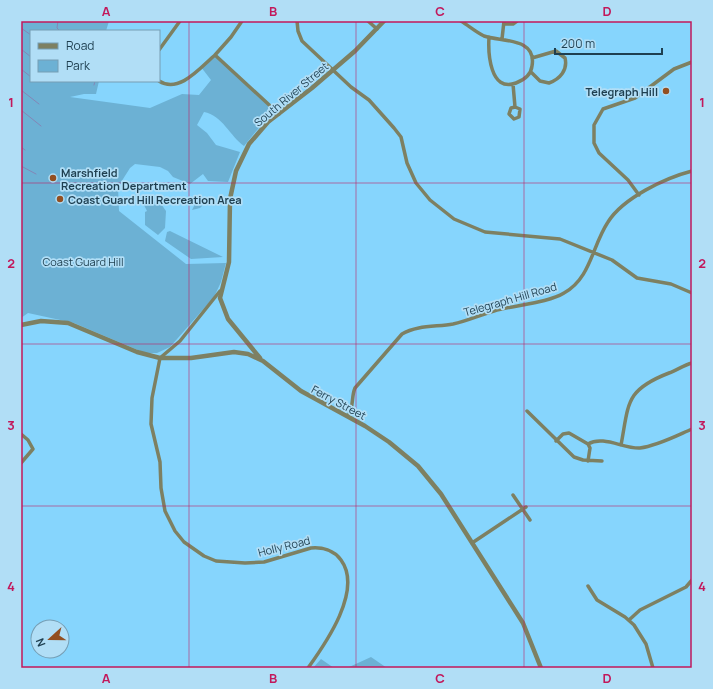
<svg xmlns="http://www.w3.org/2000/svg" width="713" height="689" viewBox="0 0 713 689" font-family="Manrope,sans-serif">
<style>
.green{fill:#6cb1d4}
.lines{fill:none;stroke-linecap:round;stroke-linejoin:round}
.stream{stroke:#8386b7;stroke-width:1}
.minor{stroke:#7d8062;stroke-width:3.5}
.tertiary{stroke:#7d8062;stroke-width:4.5}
.grid{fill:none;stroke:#c2185b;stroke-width:1;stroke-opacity:0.55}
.poi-dot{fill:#934f21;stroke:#b1def6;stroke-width:1.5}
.labels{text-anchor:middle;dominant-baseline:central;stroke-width:3.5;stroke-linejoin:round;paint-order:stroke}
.poi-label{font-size:11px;font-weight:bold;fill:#1e3f50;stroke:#b1def6;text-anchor:start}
.street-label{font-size:11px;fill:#1e3f50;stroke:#b1def6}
.park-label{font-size:11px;fill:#1c3d4d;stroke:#b1def6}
.neatline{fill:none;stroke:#c2185b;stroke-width:1.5}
.grid-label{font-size:13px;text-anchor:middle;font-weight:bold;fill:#c2185b}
</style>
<rect width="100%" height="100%" fill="#86d5fd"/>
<path class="green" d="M 21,21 L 109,21 L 106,31 L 31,31 L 31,81 L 99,81 L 96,94 L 84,94 L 70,97 L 150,108 L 182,94 L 199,95 L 211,80 L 201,67 L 215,55 L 274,109 L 274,113 L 262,124 L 244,146 C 230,136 222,115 204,112 L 197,125 L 207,133 L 216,145 L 240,152 L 228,182 L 208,181 L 203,174 L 190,184 L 173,177 L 168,171 L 160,167 L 135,164 L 130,168 L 118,187 L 119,211 L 186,264 L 226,263 L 221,282 L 214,297 L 170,347 L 157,353 L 145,353 L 74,323 L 28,313 L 21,318 Z
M 195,199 L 202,206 L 200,208 L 192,210 L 195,204 L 193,200 Z
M 147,200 L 153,202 L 159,201 L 166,211 L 165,228 L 158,235 L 145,225 L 145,212 L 147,211 L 144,205 Z
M 170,231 L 223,257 L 191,259 L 165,241 L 167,232 Z
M 371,657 L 387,668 L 347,668 Z
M 321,659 L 334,668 L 313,668 Z"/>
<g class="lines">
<path class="stream" d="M 58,21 L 57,28 L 60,31
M 21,28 L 31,35
M 21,49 L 31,57
M 21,69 L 31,77
M 94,85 L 95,81
M 21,90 L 39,104
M 21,110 L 41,126
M 21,130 L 22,131
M 21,141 L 22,141
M 21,147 L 25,150
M 21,166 L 36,174"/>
<path class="minor" d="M 242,21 L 231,37 L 215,55 L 279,114
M 297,21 L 298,31 L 302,41 L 351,87 L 369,100 L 394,128 L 401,137 L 407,163 L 416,183 L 430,200 L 454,219 L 485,232 L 560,239 L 612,260 L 637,278 L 671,284 L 692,293
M 368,21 L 377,29
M 461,21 C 469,26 476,32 484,36 C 501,42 537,37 532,66 C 531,75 524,80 516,83 C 490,93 488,53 489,37
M 505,24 L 513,24 L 517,21
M 502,39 L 504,21
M 159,50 L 180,21
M 531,72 L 540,81 L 549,83 C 560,79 568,70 565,58 L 556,51 L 532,58
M 159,81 C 179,94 200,68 215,55
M 513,84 L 515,107 L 511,108 L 509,114 L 514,119 L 519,117 L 520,109 L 515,107
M 639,195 L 628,180 L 599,153 L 594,143 L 594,125 L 603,109 L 635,98 L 674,69 L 692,62
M 220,291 L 180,341 L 160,358 L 152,398 L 151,424 L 160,462 L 161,488 L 165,511 L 175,531 L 184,542 L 204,556 L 216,561 L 245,563 L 264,562 L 311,548 C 322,547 334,550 341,560 C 363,590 326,643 308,668
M 527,411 L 574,457 L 583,460 L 602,461
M 348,416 C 354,408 351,397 355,388 L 402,334 C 417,325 437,327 453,324 C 467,321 480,315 494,311 C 514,305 548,303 564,293 C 591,278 592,246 608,222 C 623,198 665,178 692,171
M 21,434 L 28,440 L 33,449 L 21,463
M 556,441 L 563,434 L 569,433 L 588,444 C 603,435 624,449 640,448 C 657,446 676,436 692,429
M 588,444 L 590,448 L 588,461
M 621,445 C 629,403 625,390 669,373 C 677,370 684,365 692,363
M 513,495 L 530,520
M 472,543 L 526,507
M 588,586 L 597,600 L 625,617 L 634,625 L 646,644 L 653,668
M 629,620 L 640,610 L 686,587 L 692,580"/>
<path class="tertiary" d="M 21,325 L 41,321 L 68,323 L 137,352 L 160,358 L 191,358 L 234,352 L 248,354 L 263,361 L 301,391 L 365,426 L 389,442 L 418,466 L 441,494 L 523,623 L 541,668
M 260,358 L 228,319 L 220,298 L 229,262 L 230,199 L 236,171 L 249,144 L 268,122 L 312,88 L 355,51 L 384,21"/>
</g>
<path class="grid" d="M 189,21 L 189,668M 356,21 L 356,668M 524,21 L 524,668M 21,183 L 692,183M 21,344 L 692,344M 21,506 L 692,506"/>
<g class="poi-dot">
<circle cx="666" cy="91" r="4"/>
<circle cx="53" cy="178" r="4"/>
<circle cx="60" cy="199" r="4"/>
</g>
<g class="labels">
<g class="poi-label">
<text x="658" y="91" text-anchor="end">Telegraph Hill</text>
<text x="61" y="172">Marshfield<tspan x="61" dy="13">Recreation Department</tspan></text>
<text x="68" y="199">Coast Guard Hill Recreation Area</text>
</g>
<g class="street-label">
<text transform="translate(291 94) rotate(-40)">South River Street</text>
<text transform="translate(510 299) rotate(-16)">Telegraph Hill Road</text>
<text transform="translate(339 402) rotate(28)">Ferry Street</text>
<text transform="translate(284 546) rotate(-14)">Holly Road</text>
</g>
<g class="park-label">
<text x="83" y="261">Coast Guard Hill</text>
</g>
</g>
<rect width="713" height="689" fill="none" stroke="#b1def6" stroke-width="44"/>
<rect x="30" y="30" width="130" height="52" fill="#b1def6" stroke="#769eb4"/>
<rect x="38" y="43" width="20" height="6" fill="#7d8062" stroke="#769eb4"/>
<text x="66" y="50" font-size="12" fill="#1e3f50">Road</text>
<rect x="38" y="60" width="20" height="12" fill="#6cb1d4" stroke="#769eb4"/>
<text x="66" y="70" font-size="12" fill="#1e3f50">Park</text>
<g transform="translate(50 639) rotate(249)"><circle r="19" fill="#b1def6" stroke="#769eb4"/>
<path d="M0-3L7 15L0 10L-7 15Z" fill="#934f21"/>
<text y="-6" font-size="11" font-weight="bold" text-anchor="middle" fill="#1e3f50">N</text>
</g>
<path d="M555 48v6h107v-6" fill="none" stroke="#1e3f50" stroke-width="2"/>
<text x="561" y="48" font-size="12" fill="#1e3f50" stroke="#b1def6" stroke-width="3" paint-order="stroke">200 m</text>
<rect x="22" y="22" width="669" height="645" class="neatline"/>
<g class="grid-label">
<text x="106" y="16">A</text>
<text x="273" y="16">B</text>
<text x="440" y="16">C</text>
<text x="607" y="16">D</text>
<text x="11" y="107">1</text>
<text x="702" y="107">1</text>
<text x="11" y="268">2</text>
<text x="702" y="268">2</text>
<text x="11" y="430">3</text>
<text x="702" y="430">3</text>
<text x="11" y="591">4</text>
<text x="702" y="591">4</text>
<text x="106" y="683">A</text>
<text x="273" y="683">B</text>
<text x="440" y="683">C</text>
<text x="607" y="683">D</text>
</g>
</svg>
